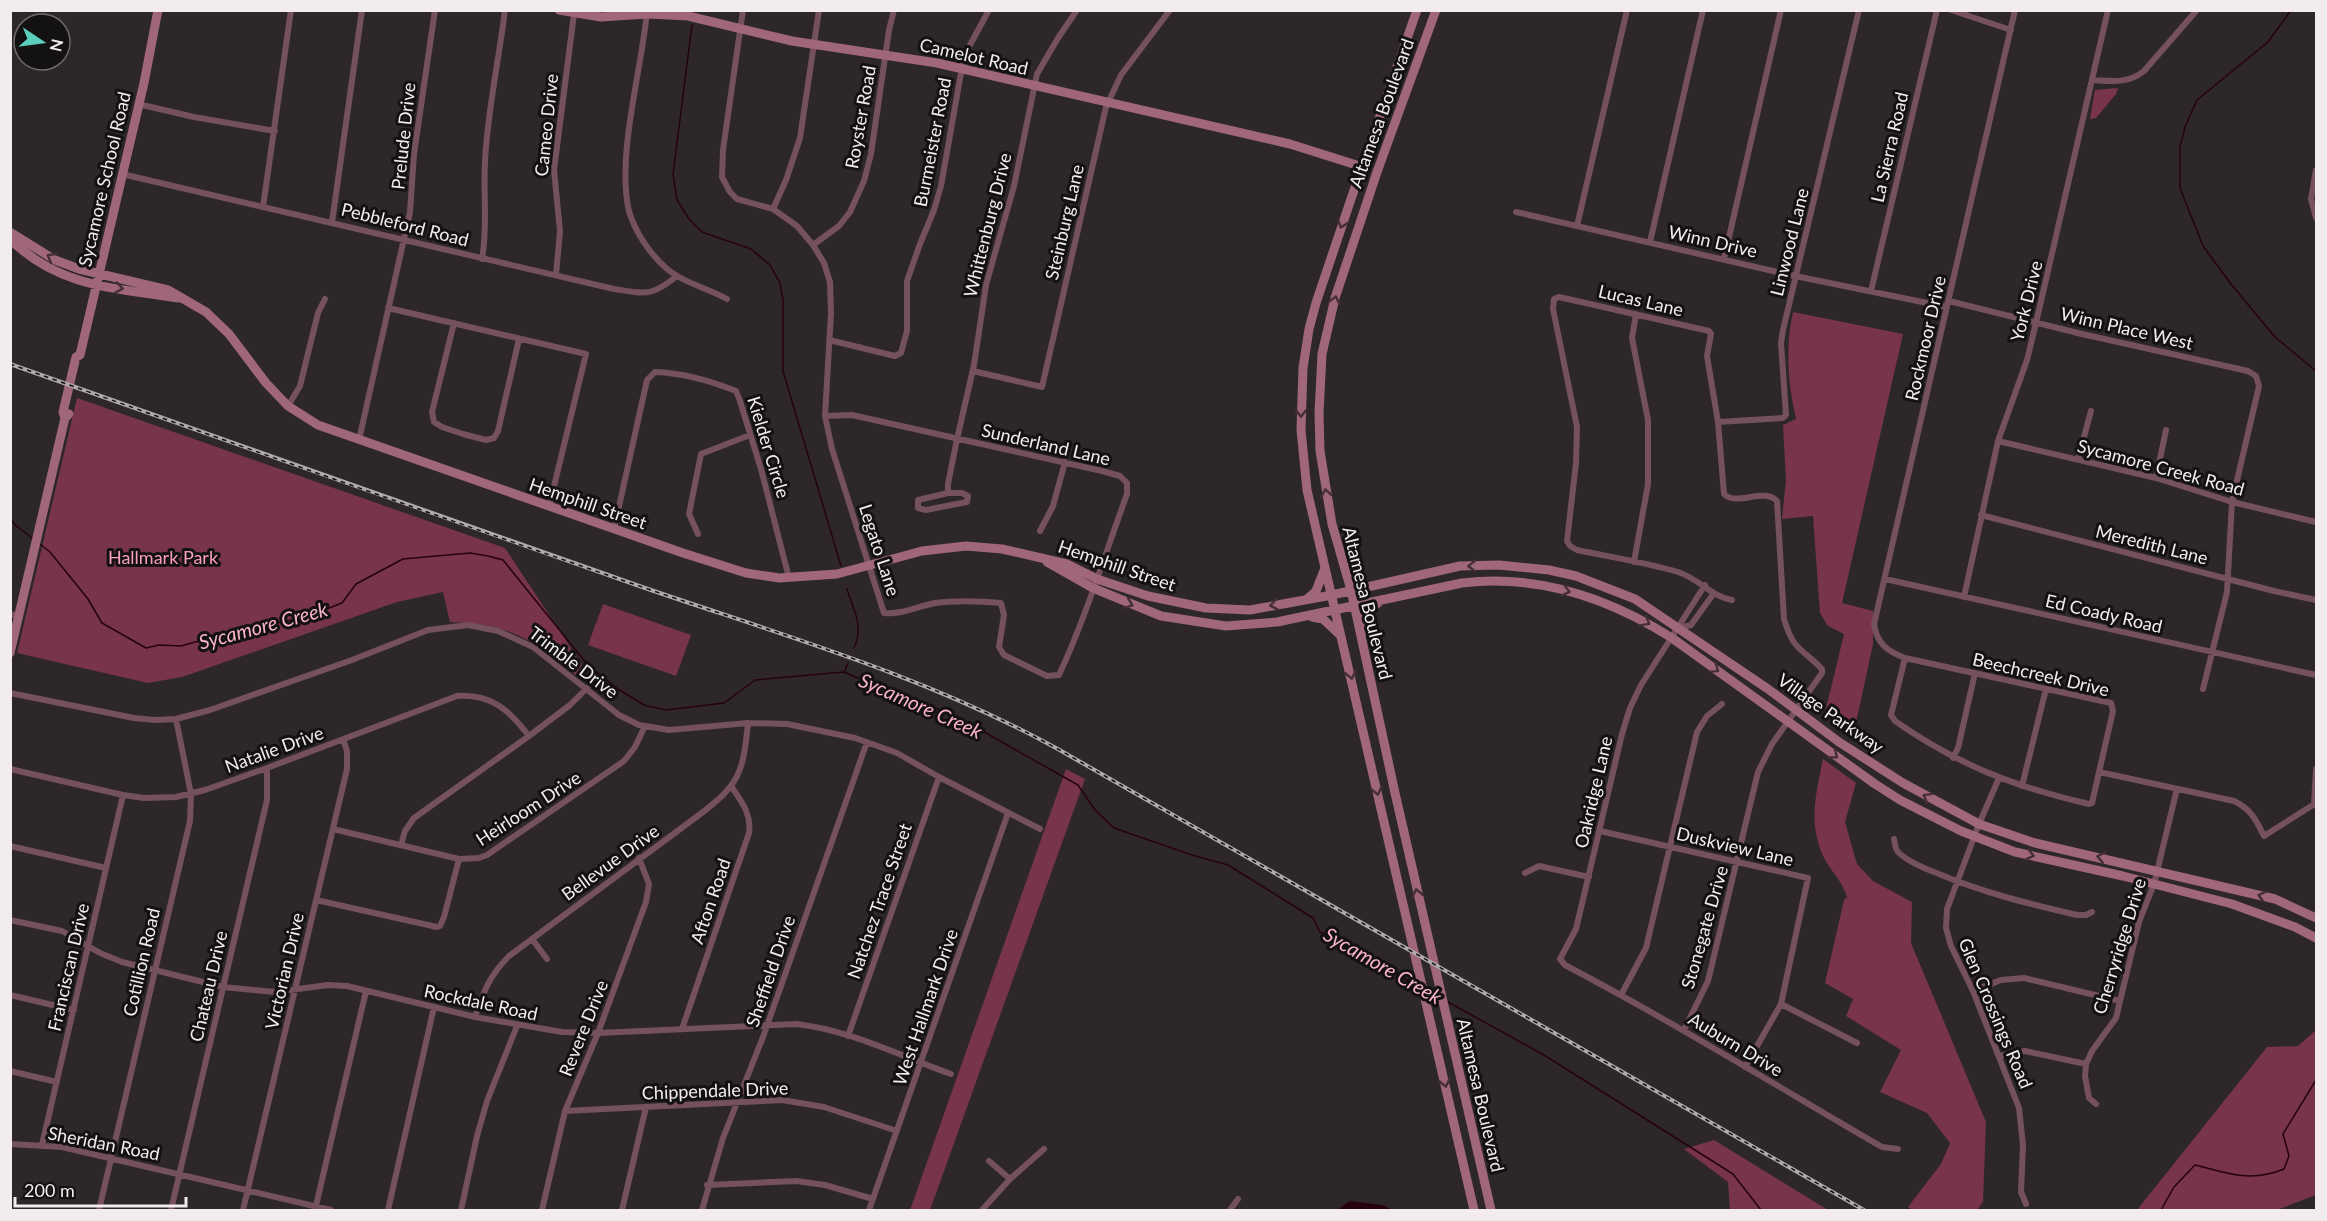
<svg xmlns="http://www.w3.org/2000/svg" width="2327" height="1221" viewBox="0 0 2327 1221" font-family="Lato,sans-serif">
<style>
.green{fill:#77344a}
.water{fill:#26020f}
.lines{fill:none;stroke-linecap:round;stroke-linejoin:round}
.stream{stroke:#26020f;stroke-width:1.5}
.street{stroke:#75515b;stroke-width:6}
.secondary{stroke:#9f6777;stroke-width:9}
.rail-casing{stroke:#afa9ab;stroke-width:4}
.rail{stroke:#141112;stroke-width:1.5;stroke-dasharray:4.5;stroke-linecap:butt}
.oneway{stroke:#452f35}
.labels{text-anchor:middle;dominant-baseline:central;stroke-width:6;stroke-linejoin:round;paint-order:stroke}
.street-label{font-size:18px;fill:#f2ecee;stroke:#141112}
.park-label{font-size:18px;fill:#fa9fb9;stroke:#141112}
.water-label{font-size:20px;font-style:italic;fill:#fab4c7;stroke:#141112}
</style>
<rect width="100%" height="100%" fill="#2e2729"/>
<path class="green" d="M 2118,88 L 2116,94 L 2096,118 L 2090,119 L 2095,90 Z
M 1793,312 L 1903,334 L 1842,603 L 1873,611 L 1873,644 L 1854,732 L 1825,713 L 1844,634 L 1828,626 L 1820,613 L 1813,516 L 1782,519 L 1786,480 L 1783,425 L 1796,419 C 1788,384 1785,347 1793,312 Z
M 77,398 L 505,548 L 586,671 L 581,679 C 534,641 513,624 450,622 L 443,592 L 397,602 L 182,677 L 148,683 L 17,653 Z
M 603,604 L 691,635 L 676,676 L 588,645 Z
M 1823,759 L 1856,783 L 1845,822 L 1857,864 L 1873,881 L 1912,902 L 1911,943 L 1986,1122 L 1983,1202 L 1977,1210 L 1912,1210 L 1908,1207 L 1941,1164 L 1950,1143 L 1927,1113 L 1880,1092 L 1901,1050 L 1846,1016 L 1853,999 L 1825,983 L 1844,900 L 1847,897 C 1842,880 1830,871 1823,856 C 1808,821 1816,795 1823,759 Z
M 1066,769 L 1085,779 L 930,1210 L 910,1210 Z
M 2316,1030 L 2316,1195 L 2277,1210 L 2137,1210 L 2267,1047 L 2298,1046 Z
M 1714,1140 L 1828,1210 L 1730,1210 L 1728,1182 L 1684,1149 Z"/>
<path class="water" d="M 1350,1201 L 1382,1205 L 1393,1210 L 1337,1210 Z"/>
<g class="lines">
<path class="stream" d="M 2291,10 L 2268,42 L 2197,100 L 2185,127 L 2180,147 L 2180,188 L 2203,246 L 2231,284 L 2275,337 L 2316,371
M 692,25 L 673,174 L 677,200 L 689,219 L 702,232 L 751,249 L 770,265 L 780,283 L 783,300 L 783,371 L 841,566
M 10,518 L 15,525 L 32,538
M 40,544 L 50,552 L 88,599 L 102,623 L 146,648 L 159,645 L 181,646 L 224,634 L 306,617 L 342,603 L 356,584 L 403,559 L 470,553 L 488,556 L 503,560 L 587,664 L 618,689 L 644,705 L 666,710 L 724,703 L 755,680 L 844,672 L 893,693 L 954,715 L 1078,785 L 1095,810 L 1114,828 L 1192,855 L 1228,865 L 1313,918 L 1320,932 L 1418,986
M 847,589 C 854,611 864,627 854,648
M 845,671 L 848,663
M 1427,991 L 1439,997
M 1448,1002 L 1544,1055 L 1733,1174 L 1761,1210
M 2161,1210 L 2174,1187 L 2195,1165 C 2228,1173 2250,1183 2284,1169 L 2289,1156 L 2283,1134 L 2316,1080"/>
<path class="street" d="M 743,10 L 723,150 L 722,177 L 730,192 L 737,199 L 773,209 L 797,226 L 813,245 L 824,263 L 830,282 L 831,313 L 825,416 L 832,449 L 884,613 C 902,615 918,606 935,603 C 957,600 979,601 1001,603 L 1004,615 L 999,647 L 1004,655 L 1047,676 L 1059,675 C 1086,617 1105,554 1127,494 L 1127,483 L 1120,476 L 1102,471 L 852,415 L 825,416
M 1951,10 L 2011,30
M 647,11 C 642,69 616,156 629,211 C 635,232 650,254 666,268 C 683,283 708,288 727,299
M 2092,80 C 2112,81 2128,84 2144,71 L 2197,10
M 138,104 L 194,117 L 275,131
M 2316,170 L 2311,199 L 2316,218
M 122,174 L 614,289 C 646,294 651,297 677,276
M 263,207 L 291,10
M 773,209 L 786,180 L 800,138 L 819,10
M 1516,212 L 1795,276 L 1947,307
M 332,222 L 362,10
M 1577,226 L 1627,10
M 1650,242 L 1703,10
M 813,245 L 839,226 L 850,212 L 864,181 L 871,154 L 889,30 L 894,10
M 482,259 C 488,227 483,194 485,162 C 487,114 499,59 505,10
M 1724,259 L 1781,10
M 556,275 L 560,231 L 554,170 L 574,14
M 1871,291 L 1937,10
M 1949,301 L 2082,334 L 2248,371 L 2256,376 L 2259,386 L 2232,502 L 2227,592 L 2203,689
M 388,308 L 586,354 L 549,507
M 454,323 L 432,412 L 434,422 L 442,427 L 463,434 L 486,440 L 494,438 L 498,431 L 519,339
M 829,340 L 895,356 L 901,353 L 907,331 L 907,281 L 920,244 L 934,210 L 941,186 L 964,56 L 989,10
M 973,371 L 1042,387 L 1106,107 L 1121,75 L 1170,10
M 288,406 L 300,386 L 318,313 L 325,299
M 1718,422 L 1783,418 L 1786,415 L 1781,343 L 1783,330 L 1859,10
M 359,440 L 410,212 L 414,154 L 435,10
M 1998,441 L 2156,478 L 2232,502 L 2316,522
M 2078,459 L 2091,411
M 2156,478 L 2166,430
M 948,493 L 962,493 L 968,496 L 967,502 L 926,510 L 918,508 L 918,500 L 948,493 L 948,484 L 957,439 L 974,365 L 986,285 L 1014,186 L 1037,74 L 1058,38 L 1077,10
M 1981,515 L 2274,591 L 2316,600
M 614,529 L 647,380 L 655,372 C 682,373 711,381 736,391 L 740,401 L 761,469 L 789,578
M 1040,531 L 1053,506 L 1065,462
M 698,534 L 689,514 L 701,454 L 750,435
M 1634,562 L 1648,484 L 1648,420 L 1632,338 L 1636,314
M 1885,579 L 2316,675
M 1705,585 L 1641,685 L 1630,708 L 1622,734 L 1576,929 L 1560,959 L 1565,965 C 1673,1022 1777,1086 1882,1147 L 1898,1149
M 1964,597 L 1998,441 L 2027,360 L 2036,323 L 2108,10
M 10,614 L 19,616
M 1679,628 L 1691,625 L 1714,593
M 1905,658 L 1891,715 L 1895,721 C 1958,765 2015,787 2089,804 L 2092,803 L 2113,711 L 2111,703 L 1905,658 C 1887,651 1877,644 1874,624 L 2015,10
M 10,693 L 134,718 L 155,720 L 176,719 L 210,710 L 352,660 L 428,630 L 468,625 L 498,631 L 533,647 L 619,715 L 639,725 L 669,730 L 748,723 L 787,724 L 855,738 L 897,753 L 939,777 L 1040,829
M 1953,758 L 1958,748 L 1975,673
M 10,769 L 123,795 L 144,798 L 176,797 L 205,790 L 267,768 L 457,696 C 492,694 509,710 529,736
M 2099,772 L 2234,801 C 2251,809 2256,820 2264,836 L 2316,803
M 1999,778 L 1979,824 L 1947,909 L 1946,928 L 1951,946 L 1973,991 L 2019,1108 L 2023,1145 L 2021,1192 L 2026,1204
M 2022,786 L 2046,689
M 2314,805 L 2316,769
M 333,829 L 459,859 L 479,858 L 487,855 L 624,761 L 635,747 L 645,726
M 1600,831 L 1808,878 L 1781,1004 L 1745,1067
M 1894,839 C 1895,844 1895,848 1898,852 C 1908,862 1926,869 1939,874 C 1984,893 2030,904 2077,915 L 2086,915 L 2092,912
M 401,845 L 405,831 L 414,818 L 529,736 L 570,705 L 587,688
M 10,846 L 106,868
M 1525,873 L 1539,866 L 1589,877
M 316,900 L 437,927 L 440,926 L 444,917 L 459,859
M 10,920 L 62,931 L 100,953 L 122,962 L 223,987 L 275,992 L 328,985 L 347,986 L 475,1017 L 562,1032 L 598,1033 L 796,1024 C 850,1030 900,1056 951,1074
M 532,939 L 547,959
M 1973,991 L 2001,980 L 2024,978 L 2120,1001
M 10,995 L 74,1010
M 1621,995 L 1646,948 L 1697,732 L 1707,716 L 1722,704
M 1781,1004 L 1857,1043
M 475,1017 C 484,991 489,976 509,956 L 699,815 C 740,784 743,773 748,723
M 682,1029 L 749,833 C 752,814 741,801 731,786
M 1684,1030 L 1708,981 L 1758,772 L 1772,744 L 1822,673 L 1822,669 C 1801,647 1794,652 1784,619 L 1777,501 C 1763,487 1737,507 1724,494 L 1718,422 L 1707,356 L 1711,334 L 1709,331 L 1559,297 L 1554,299 L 1553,309 L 1577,427 L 1576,463 L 1567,541 L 1570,546 L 1577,550 C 1610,557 1645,562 1678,572 C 1698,578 1712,597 1732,600
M 848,1036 L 939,777
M 1999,1056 L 2025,1051 L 2086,1064
M 10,1071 L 57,1082
M 2096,1104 L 2089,1098 L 2085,1076 L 2086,1064 L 2092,1051 L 2116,1018 L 2139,922 L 2154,884 L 2177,789
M 565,1111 L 782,1100 L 824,1107 L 897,1131
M 10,1144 L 62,1147 L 331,1210
M 42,1145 L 123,795
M 989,1161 L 1010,1179
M 707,1185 L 796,1181 L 825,1185 L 873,1199
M 99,1210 L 190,821 L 191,794 L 176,719
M 171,1210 L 267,800 L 267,768
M 243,1210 L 347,769 L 347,751 L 343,739
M 315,1210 L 366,991
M 388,1210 L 434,1007
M 461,1210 L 477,1136 L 487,1101 L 517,1026
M 542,1210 L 565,1111 L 598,1033 L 646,902 L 649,884 L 639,858
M 622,1210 L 646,1107
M 702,1210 L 723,1138 L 763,1037 L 867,742
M 869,1210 L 1008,813
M 982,1210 L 1010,1179 L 1044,1149
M 1230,1210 L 1238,1199"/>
<path class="secondary" d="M 559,10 L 601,17 L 647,14 L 688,16 L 792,41 L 937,63 L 1290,144 L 1366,168
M 1417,10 L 1352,196 L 1316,303 L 1309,329 L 1303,368 L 1301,430 L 1307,490 L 1474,1210
M 1436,10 L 1377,172 L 1335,298 L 1322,354 L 1319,413 L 1320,451 L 1332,524 L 1351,590 L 1395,793 L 1491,1210
M 10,232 L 55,260 L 79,269 L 168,290 L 206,312 L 229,334 L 266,383 L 288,406 L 318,425 L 683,553 L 746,573 L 779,578 L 837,574 L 922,551 L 966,546 L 1002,549 L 1067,564 L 1097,579 L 1148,596 L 1206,608 L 1250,610 L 1332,595 L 1460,566 L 1499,565 L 1549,570 L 1576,576 L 1635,599 L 1768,689 L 1839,742 L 1903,783 L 1979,824 L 2035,843 L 2275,899 L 2316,918
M 10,239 C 58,287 115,288 178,298
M 65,418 L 63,412 L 76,357 L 80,355 L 144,83 L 158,10
M 1047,562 L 1093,588 L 1161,616 L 1226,626 L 1277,622 L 1462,583 C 1537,574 1609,598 1672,638 L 1875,784 L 1900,800 L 1961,831 L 2015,852 L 2123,876 L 2232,904 L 2295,927 L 2316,938
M 1307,599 L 1316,591 L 1325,568
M 1312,617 L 1323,619 L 1340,635
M 1362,633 L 1366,613 L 1379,602
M 10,653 L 65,418 L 69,414"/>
<g class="rail-casing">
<path id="rail" d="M 10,364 C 222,439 433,515 645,588 C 785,636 925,676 1056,748 L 1864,1210"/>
</g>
<use href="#rail" class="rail"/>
</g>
<defs><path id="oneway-chevron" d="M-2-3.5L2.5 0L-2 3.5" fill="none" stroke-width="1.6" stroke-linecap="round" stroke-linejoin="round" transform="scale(1.5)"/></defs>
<g class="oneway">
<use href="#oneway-chevron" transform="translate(1342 224) rotate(109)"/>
<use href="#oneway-chevron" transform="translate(51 257) rotate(-150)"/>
<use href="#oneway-chevron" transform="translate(119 288) rotate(9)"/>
<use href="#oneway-chevron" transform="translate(1335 300) rotate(-76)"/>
<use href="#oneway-chevron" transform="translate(1301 413) rotate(91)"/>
<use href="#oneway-chevron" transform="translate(1326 493) rotate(-100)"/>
<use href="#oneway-chevron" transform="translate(1472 566) rotate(179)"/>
<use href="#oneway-chevron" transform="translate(1566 591) rotate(14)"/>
<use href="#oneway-chevron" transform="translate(1129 604) rotate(21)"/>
<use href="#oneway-chevron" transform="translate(1274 605) rotate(170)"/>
<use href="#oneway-chevron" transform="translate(1646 622) rotate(29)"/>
<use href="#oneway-chevron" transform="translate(1715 669) rotate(35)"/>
<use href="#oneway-chevron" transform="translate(1351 675) rotate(77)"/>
<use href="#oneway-chevron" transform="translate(1834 755) rotate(37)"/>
<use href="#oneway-chevron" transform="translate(1377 791) rotate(77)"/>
<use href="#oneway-chevron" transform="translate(1927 797) rotate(-151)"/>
<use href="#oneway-chevron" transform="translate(2030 855) rotate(13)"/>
<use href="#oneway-chevron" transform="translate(2101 857) rotate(-168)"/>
<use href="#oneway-chevron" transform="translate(1417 893) rotate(-103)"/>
<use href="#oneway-chevron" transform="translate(2262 896) rotate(-165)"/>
<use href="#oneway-chevron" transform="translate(1445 1083) rotate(77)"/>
</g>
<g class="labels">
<g class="street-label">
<text transform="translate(974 56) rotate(13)">Camelot Road</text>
<text transform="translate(1381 113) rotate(-70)">Altamesa Boulevard</text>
<text transform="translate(860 117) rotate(-80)">Royster Road</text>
<text transform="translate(546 125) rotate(-84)">Cameo Drive</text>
<text transform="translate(403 136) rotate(-84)">Prelude Drive</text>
<text transform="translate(932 142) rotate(-79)">Burmeister Road</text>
<text transform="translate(1889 147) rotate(-77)">La Sierra Road</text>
<text transform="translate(104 179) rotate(-77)">Sycamore School Road</text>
<text transform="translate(1064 222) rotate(-77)">Steinburg Lane</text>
<text transform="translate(405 224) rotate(14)">Pebbleford Road</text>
<text transform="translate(987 225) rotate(-76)">Whittenburg Drive</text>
<text transform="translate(1713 241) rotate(13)">Winn Drive</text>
<text transform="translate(1789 242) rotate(-76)">Linwood Lane</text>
<text transform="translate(1641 300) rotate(13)">Lucas Lane</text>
<text transform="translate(2026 301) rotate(-76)">York Drive</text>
<text transform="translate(2127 328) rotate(13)">Winn Place West</text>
<text transform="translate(1925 338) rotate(-77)">Rockmoor Drive</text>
<text transform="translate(1046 444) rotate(13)">Sunderland Lane</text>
<text transform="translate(769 447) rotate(73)">Kielder Circle</text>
<text transform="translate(2161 467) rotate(15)">Sycamore Creek Road</text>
<text transform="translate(588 503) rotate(19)">Hemphill Street</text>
<text transform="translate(2152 544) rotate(14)">Meredith Lane</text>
<text transform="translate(880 550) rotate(72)">Legato Lane</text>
<text transform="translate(1117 565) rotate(19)">Hemphill Street</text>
<text transform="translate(1368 603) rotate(76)">Altamesa Boulevard</text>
<text transform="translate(2104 613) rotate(13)">Ed Coady Road</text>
<text transform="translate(574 662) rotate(37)">Trimble Drive</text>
<text transform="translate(2041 674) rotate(13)">Beechcreek Drive</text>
<text transform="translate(1831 713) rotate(35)">Village Parkway</text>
<text transform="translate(274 749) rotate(-20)">Natalie Drive</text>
<text transform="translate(1593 792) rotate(-77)">Oakridge Lane</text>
<text transform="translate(528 808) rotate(-33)">Heirloom Drive</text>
<text transform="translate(1735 846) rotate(13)">Duskview Lane</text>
<text transform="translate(610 862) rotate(-36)">Bellevue Drive</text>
<text transform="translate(710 901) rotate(-71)">Afton Road</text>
<text transform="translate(879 901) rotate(-71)">Natchez Trace Street</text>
<text transform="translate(1704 927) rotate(-74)">Stonegate Drive</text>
<text transform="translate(2119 946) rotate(-73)">Cherryridge Drive</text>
<text transform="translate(141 962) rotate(-77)">Cotillion Road</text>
<text transform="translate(68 967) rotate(-77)">Franciscan Drive</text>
<text transform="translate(284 971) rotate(-77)">Victorian Drive</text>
<text transform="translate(770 971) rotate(-71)">Sheffield Drive</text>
<text transform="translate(208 986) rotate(-77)">Chateau Drive</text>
<text transform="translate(481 1002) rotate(12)">Rockdale Road</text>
<text transform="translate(925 1007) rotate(-71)">West Hallmark Drive</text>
<text transform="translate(1996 1013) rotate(67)">Glen Crossings Road</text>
<text transform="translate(583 1028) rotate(-68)">Revere Drive</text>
<text transform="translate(1736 1044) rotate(31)">Auburn Drive</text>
<text transform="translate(715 1090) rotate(-2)">Chippendale Drive</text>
<text transform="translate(1481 1095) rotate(77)">Altamesa Boulevard</text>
<text transform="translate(104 1143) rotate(11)">Sheridan Road</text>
</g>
<g class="park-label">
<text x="163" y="557">Hallmark Park</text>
</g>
<g class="water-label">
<text transform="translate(263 625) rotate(-15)">Sycamore Creek</text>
<text transform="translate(921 705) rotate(24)">Sycamore Creek</text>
<text transform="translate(1383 965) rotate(30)">Sycamore Creek</text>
</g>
</g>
<rect width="2327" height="1221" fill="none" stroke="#f2ecee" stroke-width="24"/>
<g transform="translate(42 42) rotate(103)"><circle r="28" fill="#141112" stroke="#6d696a" stroke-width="1.5"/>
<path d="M0-4.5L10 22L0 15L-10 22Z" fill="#5bcebc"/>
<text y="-9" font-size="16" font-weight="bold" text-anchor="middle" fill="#f2ecee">N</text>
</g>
<path d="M15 1197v9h171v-9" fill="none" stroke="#f2ecee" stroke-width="3"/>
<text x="24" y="1197" font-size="18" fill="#f2ecee" stroke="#141112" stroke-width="4.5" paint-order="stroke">200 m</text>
</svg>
